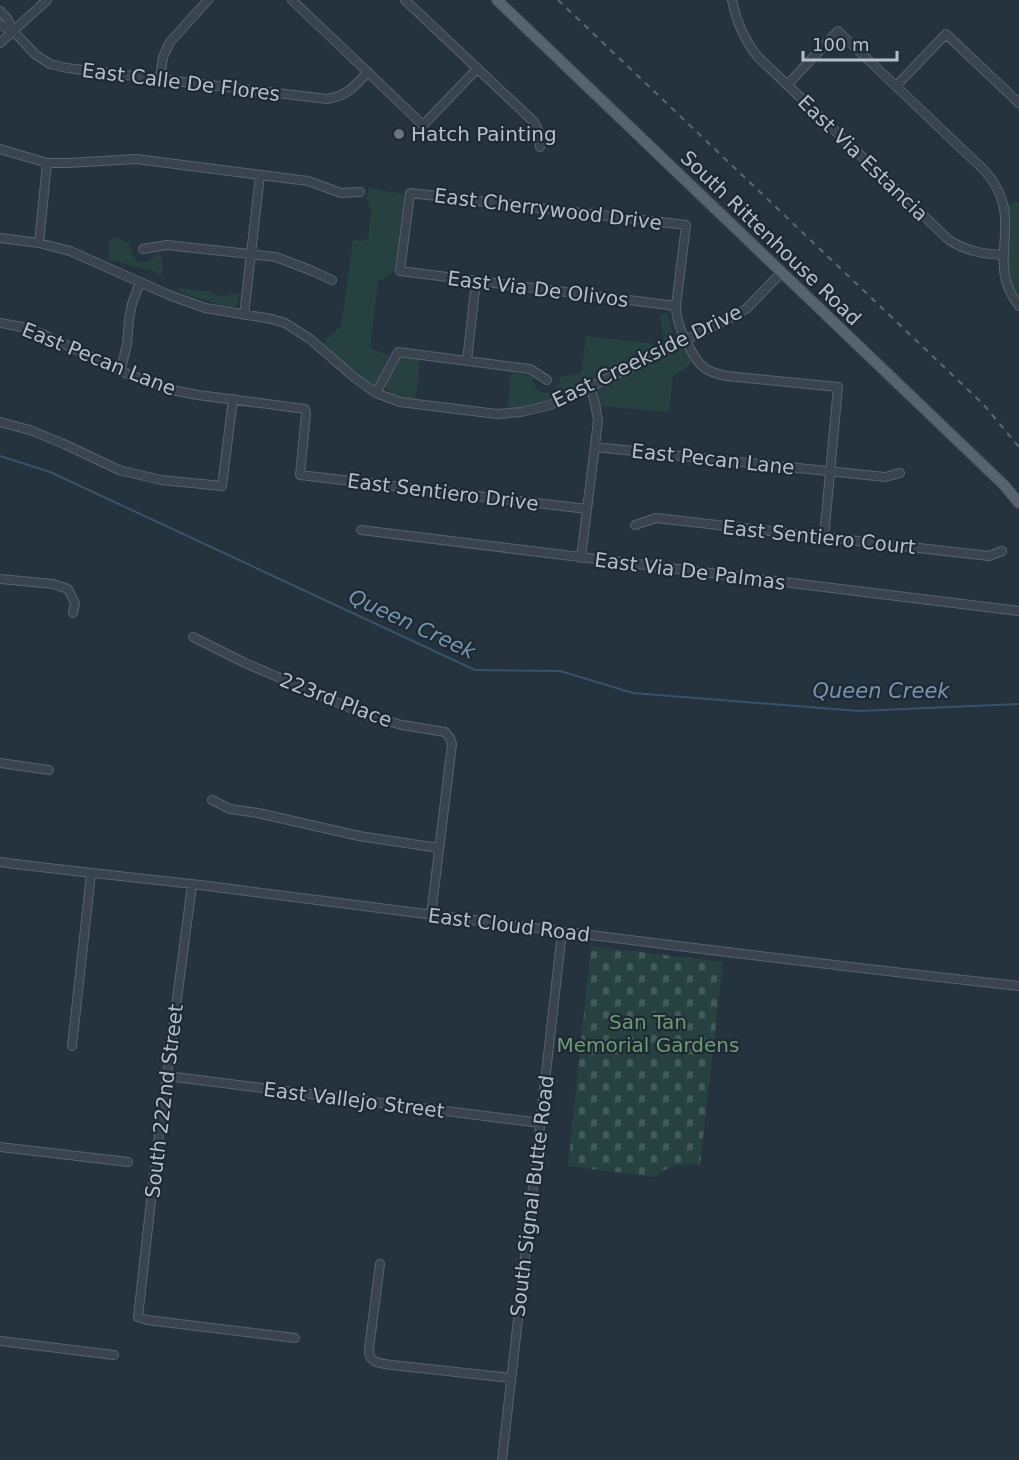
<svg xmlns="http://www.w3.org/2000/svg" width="1019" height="1460" viewBox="0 0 1019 1460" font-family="'DejaVu Sans',sans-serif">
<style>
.cemetery{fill:url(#cemetery-stones)}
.park{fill:#274040}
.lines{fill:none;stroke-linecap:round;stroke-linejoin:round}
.stream{stroke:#3a5268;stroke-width:2}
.minor-casing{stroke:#57626d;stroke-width:10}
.major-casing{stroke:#45505b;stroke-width:12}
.minor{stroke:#39444f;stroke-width:8}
.major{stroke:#57636f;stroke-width:10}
.rail{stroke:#5b6976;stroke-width:2;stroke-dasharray:6 6;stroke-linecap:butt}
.worship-dot{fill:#6b7280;stroke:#1e2934;stroke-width:2}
.labels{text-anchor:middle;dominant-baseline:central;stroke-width:4.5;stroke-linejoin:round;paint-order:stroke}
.street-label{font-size:20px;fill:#b5bfca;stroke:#1e2934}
.poi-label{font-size:20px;fill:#b5bfca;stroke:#1e2934;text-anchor:start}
.park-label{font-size:20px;fill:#6c9b71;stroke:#1e2934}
.water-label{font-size:21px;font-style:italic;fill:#7593ad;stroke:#1e2934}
</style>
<defs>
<pattern id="cemetery-stones" width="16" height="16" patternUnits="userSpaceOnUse" patternTransform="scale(1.5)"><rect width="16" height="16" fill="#274040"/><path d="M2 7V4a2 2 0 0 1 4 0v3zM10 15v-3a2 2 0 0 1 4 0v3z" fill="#445a5a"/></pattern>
</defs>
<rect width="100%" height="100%" fill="#25333f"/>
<path class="cemetery" d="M 591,946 L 723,962 L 700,1165 C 679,1164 672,1163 655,1177 L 568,1166 Z"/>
<path class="park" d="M 368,188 L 404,194 L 397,257 L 395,266 L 396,271 L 378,281 L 370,348 L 389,356 L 376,387 C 355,376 339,359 323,343 L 341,326 L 353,240 L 364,241 L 368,238 L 371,210 L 366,198 L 368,194 Z
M 1019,202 L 1019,299 C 998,264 1013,241 1007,204 Z
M 114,237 L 129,243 C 131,255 137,270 152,259 C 155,257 157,254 159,252 C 163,260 165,269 160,277 L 153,270 L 135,267 L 120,262 L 108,260 L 109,241 Z
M 178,288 L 208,291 L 221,297 L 232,294 L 238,294 L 238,303 L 232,308 L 181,293 Z
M 665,312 L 668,314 L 673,331 L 671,337 L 664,341 L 660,317 Z
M 586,336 L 650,343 L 654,351 L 549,400 L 526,407 L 507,409 L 511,373 C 516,374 527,374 531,377 C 532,378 535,386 535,387 C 545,399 560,390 560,377 L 581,373 Z
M 678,348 L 687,351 L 692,362 L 685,369 L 673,376 L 669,412 L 600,406 L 597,395 L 598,388 Z
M 405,357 L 420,359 L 416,400 C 405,398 390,397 385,386 L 397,360 Z"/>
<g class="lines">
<path class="stream" d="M 0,456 L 50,472 L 475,670 L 560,671 L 633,693 L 859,711 L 1019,704"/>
<g class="minor-casing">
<path id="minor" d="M 292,0 L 423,125 L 477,69
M 405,0 L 534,122 L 539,133 L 540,147
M 732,0 C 736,21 744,39 757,56 L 949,240 C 966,251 983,254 1003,255
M 0,11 L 7,18 L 13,31
M 0,24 L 2,26 L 13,31 L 36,55 L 50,64 L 67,68 L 327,99 C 348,95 354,87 368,72
M 0,43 L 47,0
M 160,78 L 163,57 L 170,42 L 208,0
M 787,85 L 838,31 L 985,171 C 994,181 1001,194 1004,208 C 1010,245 992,271 1019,306
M 896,86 L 946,34 L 1019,103
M 0,149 L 47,163 L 69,163 L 136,159 L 308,181 L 341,193 L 360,192
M 0,238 L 39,243 L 70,251 L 169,295 L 205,308 L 272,319 L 285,323 L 310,339 L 355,378 L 376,393 L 400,402 L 497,414 L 521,412 L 550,405 L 590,387 L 732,317 L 746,309 L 781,273
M 39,243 L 47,163
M 143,249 L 167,245 L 276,257 L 310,270 L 332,280
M 676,306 L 400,271 L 410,193 L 686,225 L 676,306 C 676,319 680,328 685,339 C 696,361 701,372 727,376 L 838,387 L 824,537
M 244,315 L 260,175
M 0,323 L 22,327 L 45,335 L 130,375 L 172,390 L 198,395 L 305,409 L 306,414 L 300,475 L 587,509
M 467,361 L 476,281
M 121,369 L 127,344 L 129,320 L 132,304 L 140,282
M 376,393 L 398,352 L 530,369 L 547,380
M 0,422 L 30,430 L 64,444 L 119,470 L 161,480 L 222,486 L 233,399
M 595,447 L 885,477 L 900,473
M 635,525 L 656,518 L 989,556 L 1002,551
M 361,530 L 1019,611
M 581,558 L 598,421 L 595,403 L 590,387
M 0,579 L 53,584 L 68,589 L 75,603 L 73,613
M 193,637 L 245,663 L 369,716 L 402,725 L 445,732 L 450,738 L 452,744 L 431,915
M 0,763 L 49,770
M 212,800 L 230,809 L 258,813 L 359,836 L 439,848
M 0,862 C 67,871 133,877 200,885 C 473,920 746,956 1019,986
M 192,885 L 154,1174 L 138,1317 L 147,1320 L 295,1338
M 72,1046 L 91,874
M 167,1076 L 541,1123
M 0,1147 L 128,1162
M 380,1264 L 369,1349 C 368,1364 381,1363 392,1365 L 511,1378
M 0,1341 L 114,1355
M 502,1460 L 562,932"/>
</g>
<g class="major-casing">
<path id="major" d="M 497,0 L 1004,485 L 1019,503"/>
</g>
<use href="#minor" class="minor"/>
<use href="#major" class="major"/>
<path class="rail" d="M 558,0 L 984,405 L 1019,447"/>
</g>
<circle class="worship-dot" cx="399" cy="134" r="6"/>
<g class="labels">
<g class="street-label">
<text transform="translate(181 82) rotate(7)">East Calle De Flores</text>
<text transform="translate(863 158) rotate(44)">East Via Estancia</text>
<text transform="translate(548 209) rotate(7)">East Cherrywood Drive</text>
<text transform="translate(771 238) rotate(44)">South Rittenhouse Road</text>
<text transform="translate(538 289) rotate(7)">East Via De Olivos</text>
<text transform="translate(647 356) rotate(-26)">East Creekside Drive</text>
<text transform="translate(99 359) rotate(22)">East Pecan Lane</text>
<text transform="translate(713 459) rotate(6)">East Pecan Lane</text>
<text transform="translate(443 492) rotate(7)">East Sentiero Drive</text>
<text transform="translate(819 537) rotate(6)">East Sentiero Court</text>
<text transform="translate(690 571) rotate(7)">East Via De Palmas</text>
<text transform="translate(336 700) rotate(21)">223rd Place</text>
<text transform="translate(509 925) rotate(7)">East Cloud Road</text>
<text transform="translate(354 1100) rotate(7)">East Vallejo Street</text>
<text transform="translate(164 1101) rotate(-83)">South 222nd Street</text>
<text transform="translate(532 1196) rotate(-83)">South Signal Butte Road</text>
</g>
<g class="poi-label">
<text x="411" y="134">Hatch Painting</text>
</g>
<g class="park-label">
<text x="648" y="1022">San Tan<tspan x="648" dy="23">Memorial Gardens</tspan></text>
</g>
<g class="water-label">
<text transform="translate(412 624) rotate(25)">Queen Creek</text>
<text x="881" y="691">Queen Creek</text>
</g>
</g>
<path d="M803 51v9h94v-9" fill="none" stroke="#b5bfca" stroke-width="3"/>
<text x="812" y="51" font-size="18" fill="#b5bfca" stroke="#1e2934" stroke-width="4.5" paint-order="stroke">100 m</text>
</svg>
